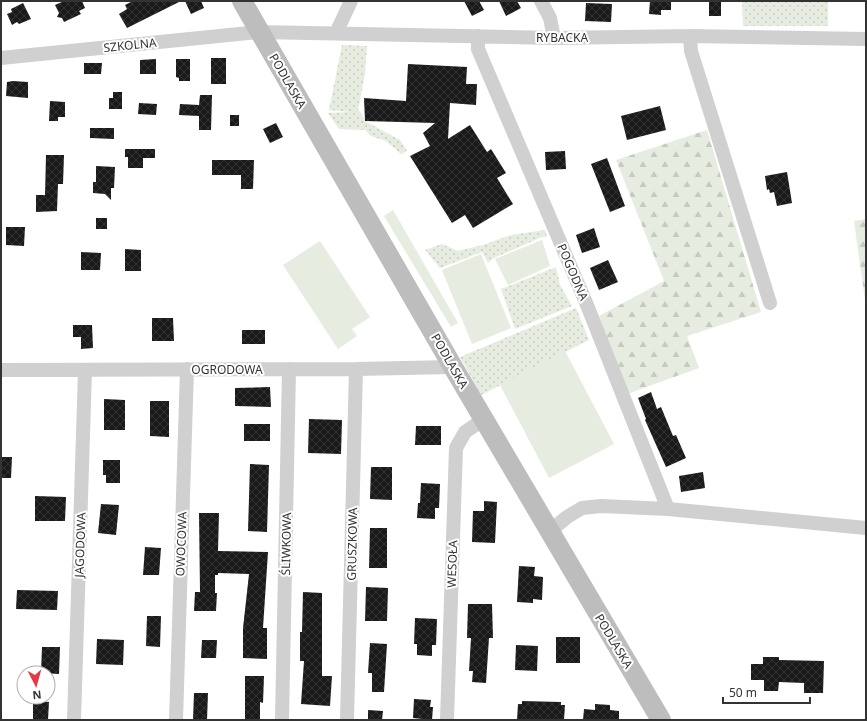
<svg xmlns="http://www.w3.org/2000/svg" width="867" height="721" viewBox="0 0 867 721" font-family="'Noto Sans',sans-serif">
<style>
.green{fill:url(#green-dots)}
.forest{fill:url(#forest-firs)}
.pitch{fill:#e6ecdf}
.building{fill:url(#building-cross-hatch)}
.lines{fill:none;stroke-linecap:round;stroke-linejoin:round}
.street{stroke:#d0d0d0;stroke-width:14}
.secondary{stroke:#bdbdbd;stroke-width:20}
.labels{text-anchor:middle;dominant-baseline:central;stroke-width:4;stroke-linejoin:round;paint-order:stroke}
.street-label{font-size:12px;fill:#333;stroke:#fff}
</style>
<defs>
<pattern id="green-dots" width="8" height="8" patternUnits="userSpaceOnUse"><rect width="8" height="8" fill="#e6ecdf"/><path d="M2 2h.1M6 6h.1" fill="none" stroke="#c6cbc0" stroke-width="1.8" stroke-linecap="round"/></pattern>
<pattern id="forest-firs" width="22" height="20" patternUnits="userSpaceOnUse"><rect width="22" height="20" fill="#e6ecdf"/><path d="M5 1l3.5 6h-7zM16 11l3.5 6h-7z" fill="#c6cbc0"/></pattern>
<pattern id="building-cross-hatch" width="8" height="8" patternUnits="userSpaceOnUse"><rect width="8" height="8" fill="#1a1a1a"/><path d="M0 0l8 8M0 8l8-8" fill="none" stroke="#333"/></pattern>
</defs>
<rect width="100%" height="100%" fill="#fff"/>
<path class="green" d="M 742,1 L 828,1 L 828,26 L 743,26 Z
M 342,45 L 367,46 L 365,74 L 358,111 L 360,111 L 365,121 L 400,140 L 407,151 L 401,154 L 386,141 L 371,136 L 365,130 L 339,129 L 328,113 L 350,112 L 329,110 Z
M 545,230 L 547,237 L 542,237 L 494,258 L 488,263 L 482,252 L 440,268 L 425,250 L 442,244 L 458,251 L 483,245 L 511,235 Z
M 556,267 L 560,285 L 572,306 L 515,329 L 501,289 Z
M 576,308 L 589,340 L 481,395 L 460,357 Z"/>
<path class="forest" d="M 707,130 L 761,312 L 687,336 L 699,368 L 627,394 L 599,316 L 664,281 L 616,160 Z
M 866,219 L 866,307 L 854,221 Z"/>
<path class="pitch" d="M 393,210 L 458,323 L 451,327 L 384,216 Z
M 542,240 L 550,266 L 508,285 L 495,259 Z
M 320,241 L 370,317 L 352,329 L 357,336 L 338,349 L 283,265 Z
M 481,254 L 511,328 L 472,344 L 442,270 Z
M 565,351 L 614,444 L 549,478 L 500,385 Z"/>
<path class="building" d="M 64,1 L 82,1 L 85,8 L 79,11 L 81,14 L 64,22 L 62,18 L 57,17 L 59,13 L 55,5 Z
M 133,1 L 181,1 L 127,28 L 119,14 L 127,9 L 125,5 Z
M 185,1 L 201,1 L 204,8 L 191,14 Z
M 464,1 L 479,1 L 484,10 L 472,16 Z
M 499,1 L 517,1 L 521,8 L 506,16 Z
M 650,1 L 671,1 L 671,10 L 661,10 L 661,15 L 649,14 Z
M 709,1 L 721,1 L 721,16 L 709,16 Z
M 23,3 L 31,19 L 19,24 L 17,22 L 12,25 L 7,14 L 12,12 L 11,9 Z
M 586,3 L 612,4 L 611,22 L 585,21 Z
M 211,58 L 226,58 L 226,84 L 211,84 Z
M 156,59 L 156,74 L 140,74 L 140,60 Z
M 176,59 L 190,59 L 190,81 L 179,81 L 179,78 L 176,77 Z
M 84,63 L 102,63 L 101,74 L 84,74 Z
M 408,64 L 467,67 L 466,84 L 477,84 L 476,105 L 450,103 L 448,139 L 470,125 L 487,152 L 491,149 L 506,173 L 497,178 L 513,204 L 473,228 L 465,215 L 452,223 L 410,156 L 430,146 L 423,133 L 435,123 L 365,121 L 364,98 L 406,101 Z
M 13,81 L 28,82 L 28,98 L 6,96 L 7,82 Z
M 113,92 L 122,92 L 122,109 L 109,109 L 109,98 L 113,98 Z
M 200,95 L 212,95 L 211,130 L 199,130 L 199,116 L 179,115 L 180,104 L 199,105 Z
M 50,101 L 65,102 L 65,117 L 58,117 L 58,121 L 49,121 Z
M 139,103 L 157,104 L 156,115 L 138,114 Z
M 660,106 L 666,130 L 627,140 L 621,116 Z
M 230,115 L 239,115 L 239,126 L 230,126 Z
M 276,123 L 283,137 L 270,143 L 263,129 Z
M 90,128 L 114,128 L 114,139 L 90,138 Z
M 125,149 L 155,149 L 155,158 L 143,158 L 143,168 L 128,168 L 128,157 L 125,157 Z
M 565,151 L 566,169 L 546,170 L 545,152 Z
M 46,155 L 64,155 L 63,184 L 58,184 L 57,211 L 36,212 L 36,195 L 45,195 Z
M 607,158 L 625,206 L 610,212 L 591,164 Z
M 212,160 L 254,160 L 253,189 L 241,189 L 241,175 L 212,175 Z
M 96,166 L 115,167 L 114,188 L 111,188 L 111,200 L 105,194 L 93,193 L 93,182 L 96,182 Z
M 787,172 L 792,203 L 777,206 L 774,192 L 770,193 L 769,189 L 767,190 L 765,176 Z
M 96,218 L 107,218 L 107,229 L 96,229 Z
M 6,227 L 25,227 L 24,246 L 6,245 Z
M 594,228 L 600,247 L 582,253 L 576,235 Z
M 125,249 L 141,250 L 141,271 L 125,271 Z
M 81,252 L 101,253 L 100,270 L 81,270 Z
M 608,260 L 618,282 L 599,290 L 590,268 Z
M 152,318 L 173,318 L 174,341 L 152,341 Z
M 73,325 L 92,325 L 93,348 L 81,349 L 81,337 L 73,337 Z
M 242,330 L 265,330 L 265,344 L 242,344 Z
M 270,387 L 271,407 L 235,406 L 235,388 Z
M 651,392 L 657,409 L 661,407 L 673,436 L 676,435 L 686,458 L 666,467 L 645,420 L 646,419 L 638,398 Z
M 104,399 L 125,400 L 125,430 L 104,430 Z
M 150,401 L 169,401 L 169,437 L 150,436 Z
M 309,419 L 342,420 L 341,454 L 308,453 Z
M 244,424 L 270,424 L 270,441 L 244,441 Z
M 416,426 L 441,426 L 441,445 L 415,445 Z
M 1,457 L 12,457 L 11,478 L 1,478 Z
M 103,460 L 120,460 L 120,483 L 106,483 L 106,475 L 103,475 Z
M 250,464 L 269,465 L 267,532 L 248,531 Z
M 371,467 L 392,467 L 392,500 L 370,499 Z
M 703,472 L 705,488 L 681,492 L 679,476 Z
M 421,483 L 440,484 L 439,508 L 435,508 L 435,519 L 417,518 L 418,503 L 420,503 Z
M 35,496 L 66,497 L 65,521 L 35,521 Z
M 484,501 L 497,502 L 495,543 L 472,542 L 473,511 L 484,511 Z
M 101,504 L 119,505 L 116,535 L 98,533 Z
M 199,513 L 219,513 L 218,551 L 268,552 L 263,628 L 267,628 L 267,659 L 243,658 L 243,628 L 249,574 L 218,573 L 218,575 L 215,575 L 215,593 L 217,593 L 216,611 L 194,611 L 195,592 L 200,592 Z
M 370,528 L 387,528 L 387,568 L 369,568 Z
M 145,547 L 161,548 L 159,575 L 143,575 Z
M 519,566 L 535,567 L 534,576 L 543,577 L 542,600 L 533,599 L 533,603 L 517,602 Z
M 366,587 L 388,588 L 387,621 L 365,621 Z
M 17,590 L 58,591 L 57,610 L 16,609 Z
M 303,592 L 322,593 L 322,676 L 332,676 L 330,706 L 301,704 L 304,661 L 300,661 L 300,632 L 302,632 Z
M 468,604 L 492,604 L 493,638 L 489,638 L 486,683 L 472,682 L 473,671 L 469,671 L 471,638 L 467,638 Z
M 147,616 L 161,616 L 160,647 L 146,646 Z
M 415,618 L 437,619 L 436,645 L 432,645 L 432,656 L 417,655 L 417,644 L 414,644 Z
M 556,637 L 580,637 L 580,663 L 556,663 Z
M 97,639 L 124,640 L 123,665 L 96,664 Z
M 202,640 L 217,640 L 216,658 L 201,658 Z
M 370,643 L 387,644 L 384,692 L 372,692 L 372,673 L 368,673 Z
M 516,645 L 538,646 L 537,671 L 515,670 Z
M 42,647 L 60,647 L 59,674 L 41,673 Z
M 763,657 L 779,657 L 779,660 L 824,661 L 823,693 L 804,693 L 804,683 L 779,682 L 778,691 L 764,691 L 764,680 L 751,680 L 751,664 L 763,664 Z
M 245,676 L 264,676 L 263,703 L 260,702 L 260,720 L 245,720 Z
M 194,693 L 208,693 L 207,720 L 193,720 Z
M 414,699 L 431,700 L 430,707 L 433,707 L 432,720 L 413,718 Z
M 33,701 L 49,702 L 48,720 L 33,720 Z
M 522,701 L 561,702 L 561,705 L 565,705 L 564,720 L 517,720 L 518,704 L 522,704 Z
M 595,704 L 610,705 L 610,710 L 619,711 L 619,720 L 583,720 L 584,709 L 595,710 Z
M 368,710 L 383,711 L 382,720 L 368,720 Z"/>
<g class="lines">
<path class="street" d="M 541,1 L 550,18 L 554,38
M 336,33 L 351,1
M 478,36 L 478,49 L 587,305 L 668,509
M 690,36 L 691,51 L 770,303
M 1,58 L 259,32 L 554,38 L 690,36 L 866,39
M 1,370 L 356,369 L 453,367
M 549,532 L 567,517 L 582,508 L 601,506 L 668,509 L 866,528
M 74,720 L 85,371
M 176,720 L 187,369
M 282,720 L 289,369
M 347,720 L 356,369
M 447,720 L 456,448 L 465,432 L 484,419"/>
<path class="secondary" d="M 242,1 L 453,367 L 661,720"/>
</g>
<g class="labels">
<g class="street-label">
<text x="562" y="37">RYBACKA</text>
<text transform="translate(130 45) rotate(-6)">SZKOLNA</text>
<text transform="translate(288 81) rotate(60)">PODLASKA</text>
<text transform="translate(573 272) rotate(67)">POGODNA</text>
<text transform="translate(450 361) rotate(60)">PODLASKA</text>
<text x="227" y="369">OGRODOWA</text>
<text transform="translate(181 544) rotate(-88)">OWOCOWA</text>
<text transform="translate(286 544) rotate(-89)">ŚLIWKOWA</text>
<text transform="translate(352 544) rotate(-89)">GRUSZKOWA</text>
<text transform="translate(80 545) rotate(-88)">JAGODOWA</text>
<text transform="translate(452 564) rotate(-88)">WESOŁA</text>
<text transform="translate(614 641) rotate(59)">PODLASKA</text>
</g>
</g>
<rect width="867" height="721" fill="none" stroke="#333333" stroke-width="4"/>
<g transform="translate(36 685) rotate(174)"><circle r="19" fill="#ffffff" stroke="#adadad"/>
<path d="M0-3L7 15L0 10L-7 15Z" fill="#e63946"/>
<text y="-6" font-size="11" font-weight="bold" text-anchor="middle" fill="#333333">N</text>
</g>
<path d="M723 697v6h87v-6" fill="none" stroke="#333333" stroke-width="2"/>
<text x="729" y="697" font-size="12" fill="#333333" stroke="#ffffff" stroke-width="3" paint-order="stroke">50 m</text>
</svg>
